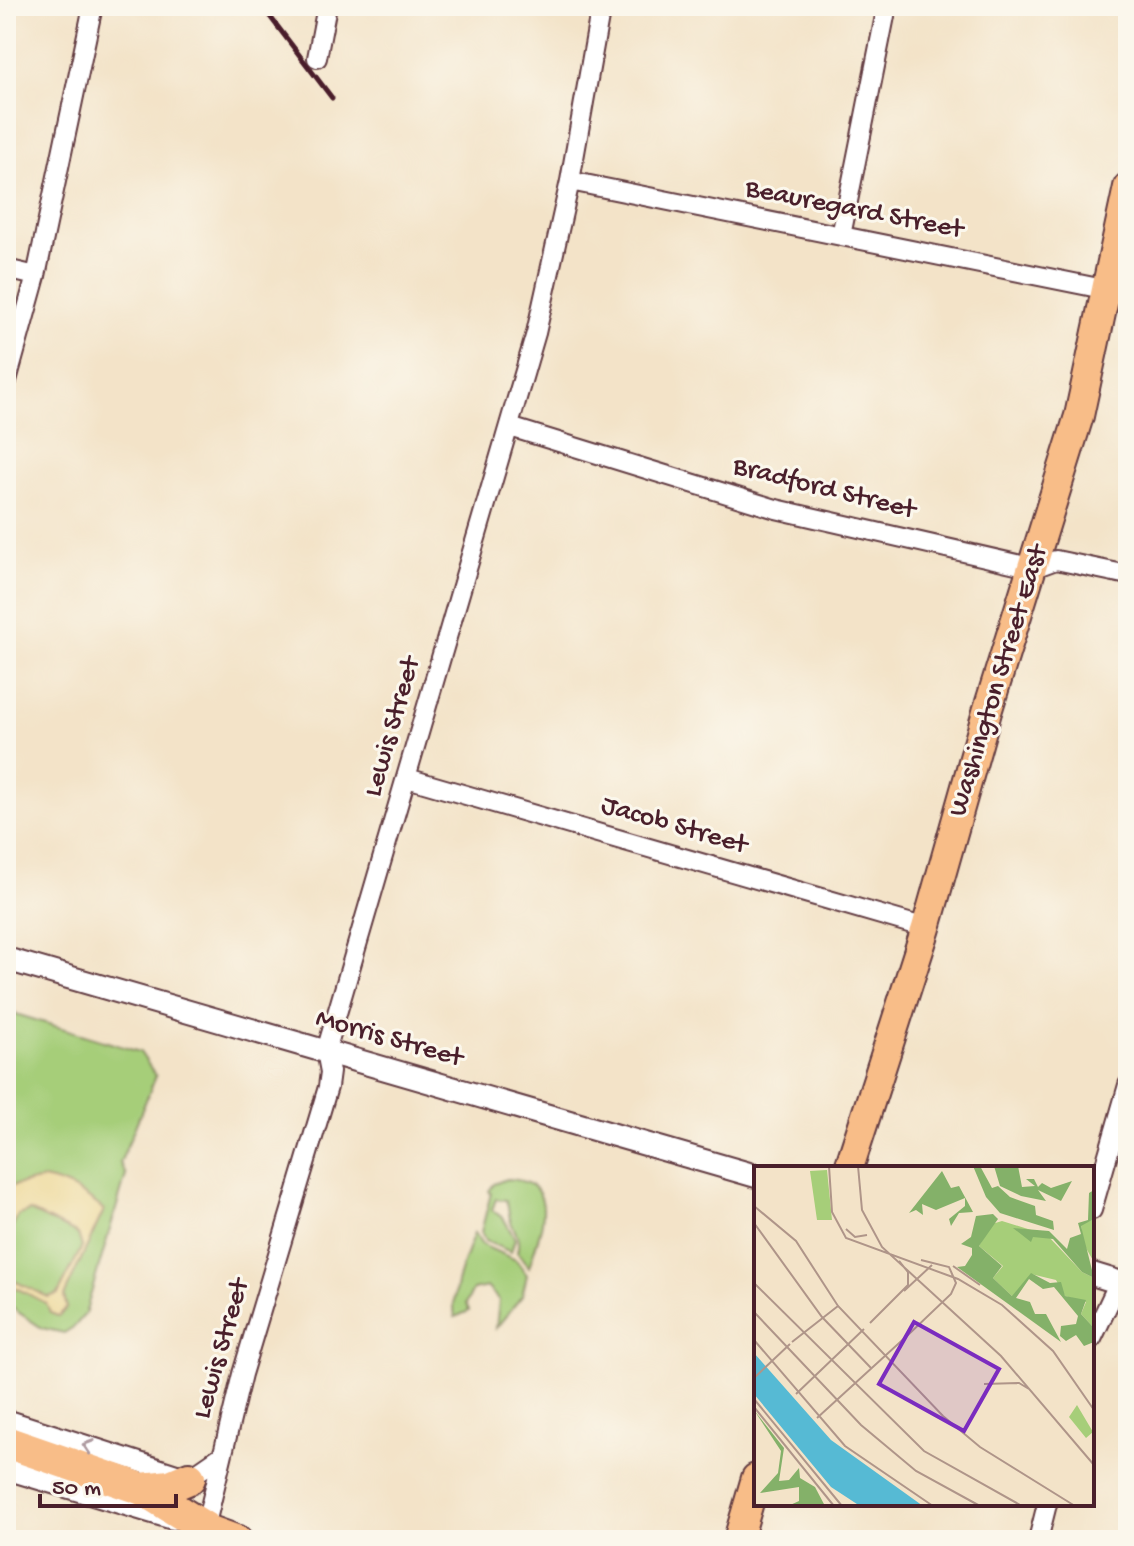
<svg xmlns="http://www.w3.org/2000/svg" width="1134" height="1546" viewBox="0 0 1134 1546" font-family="'Gochi Hand',sans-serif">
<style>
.green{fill:#a6ce79;stroke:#787652;stroke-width:2}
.sand{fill:#eeda9e;stroke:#9c7c64;stroke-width:2}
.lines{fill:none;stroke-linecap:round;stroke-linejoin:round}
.minor-casing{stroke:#633c43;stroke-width:22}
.tertiary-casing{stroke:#633c43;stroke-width:26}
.primary-casing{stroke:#633c43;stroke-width:32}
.motorway-casing{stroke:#633c43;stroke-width:36}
.minor{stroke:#fff;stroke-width:18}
.tertiary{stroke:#fff;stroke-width:22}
.primary{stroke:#f8bd88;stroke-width:28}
.motorway{stroke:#f8bd88;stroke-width:32}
.rail{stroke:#4a1f2b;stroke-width:5}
.oneway{stroke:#ae9aa0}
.labels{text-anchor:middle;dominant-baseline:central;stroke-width:6;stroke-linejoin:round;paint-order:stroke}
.street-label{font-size:28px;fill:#4a1f2b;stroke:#fbf7ec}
.inset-road{fill:none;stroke:#af9589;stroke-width:2}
.view{fill:#7b2cbf;fill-opacity:0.15;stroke:#7b2cbf;stroke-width:4}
.inset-edge{fill:none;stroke:#4a1f2b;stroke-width:4}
</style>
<rect width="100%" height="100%" fill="#fbf7ec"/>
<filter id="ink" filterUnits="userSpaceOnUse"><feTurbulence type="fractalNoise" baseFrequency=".0125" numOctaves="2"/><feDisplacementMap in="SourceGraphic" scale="16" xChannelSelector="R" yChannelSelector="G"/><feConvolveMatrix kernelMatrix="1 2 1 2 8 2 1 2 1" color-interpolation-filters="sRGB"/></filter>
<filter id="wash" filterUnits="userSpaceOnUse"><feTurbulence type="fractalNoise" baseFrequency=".006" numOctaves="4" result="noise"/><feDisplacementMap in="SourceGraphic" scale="32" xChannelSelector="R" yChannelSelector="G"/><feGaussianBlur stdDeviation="1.8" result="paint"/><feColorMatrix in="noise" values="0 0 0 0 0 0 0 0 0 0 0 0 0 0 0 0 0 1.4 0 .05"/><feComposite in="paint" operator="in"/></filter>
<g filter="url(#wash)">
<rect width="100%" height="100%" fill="#f3e3c8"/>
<path class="green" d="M 6,1011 L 140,1052 L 156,1076 L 120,1163 L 126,1175 L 85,1314 L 75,1326 L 64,1333 L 42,1328 L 6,1304 Z
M 506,1179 C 564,1180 539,1234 529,1267 L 517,1252 C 522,1233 510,1229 509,1213 C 508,1209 508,1204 506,1200 L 496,1199 L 492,1210 L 504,1219 L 515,1239 L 511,1252 L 485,1241 L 481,1232 L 491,1193 L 489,1191 L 494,1184 Z
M 474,1233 L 482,1245 L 516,1260 L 527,1275 L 522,1296 L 496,1328 L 499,1300 L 487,1287 L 473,1290 L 466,1304 L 469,1311 L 455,1317 C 450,1290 465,1259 474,1233 Z"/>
<path class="sand" d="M 43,1179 C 68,1184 85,1194 104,1210 L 64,1296 L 67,1308 L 58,1316 L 50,1313 L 46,1303 L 6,1283 L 6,1277 L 48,1297 L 58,1294 L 82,1247 L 78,1234 L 30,1211 L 18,1215 L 6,1240 L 6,1187 Z"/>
</g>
<g filter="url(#ink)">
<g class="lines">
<g class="minor-casing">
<path id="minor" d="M 317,58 L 327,6
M 570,181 L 1128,294
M 841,236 L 887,6
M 6,269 L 36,276
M 6,384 L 36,276 L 93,6
M 510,427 L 776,509 L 1034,568 L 1056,560 L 1128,575
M 407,778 L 926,928
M 1092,1210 L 1128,1085
M 1092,1339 L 1119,1282
M 6,1419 L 189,1478 L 221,1456
M 205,1528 L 242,1374 L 328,1087 L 330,1072 L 326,1051 L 536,333 L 570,181 L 601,6
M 1038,1540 L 1047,1504"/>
</g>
<g class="tertiary-casing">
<path id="tertiary" d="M 6,959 L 756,1176
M 1092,1274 L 1128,1285
M 6,1468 L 173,1518"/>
</g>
<g class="primary-casing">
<path id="primary" d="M 849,1168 L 926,928 L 987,712 L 1079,416 L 1128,187
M 205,1528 L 238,1540
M 738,1540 L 756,1478"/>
</g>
<g class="motorway-casing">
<path id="motorway" d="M 6,1442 L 142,1489 L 205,1528
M 142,1489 L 170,1486 L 189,1478"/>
</g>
<use href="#minor" class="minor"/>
<use href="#tertiary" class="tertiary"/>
<use href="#primary" class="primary"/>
<use href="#motorway" class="motorway"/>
<path class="rail" d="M 262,6 L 332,98"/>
</g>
<defs><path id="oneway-chevron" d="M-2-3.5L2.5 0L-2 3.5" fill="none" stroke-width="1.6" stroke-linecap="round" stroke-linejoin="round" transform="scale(2)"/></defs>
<use class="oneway" href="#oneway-chevron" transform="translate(88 1446) rotate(-162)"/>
</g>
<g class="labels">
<g class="street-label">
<text transform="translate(854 210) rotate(11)">Beauregard Street</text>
<text transform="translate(824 489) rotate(14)">Bradford Street</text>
<text transform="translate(999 681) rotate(-73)">Washington Street East</text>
<text transform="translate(393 727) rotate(-74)">Lewis Street</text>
<text transform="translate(674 826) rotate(16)">Jacob Street</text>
<text transform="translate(389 1039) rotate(16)">Morris Street</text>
<text transform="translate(222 1349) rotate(-74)">Lewis Street</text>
</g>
</g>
<g transform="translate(754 1166)">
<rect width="340" height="340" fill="#f3e3c8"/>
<path d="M 73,4 L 78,54 L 63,54 L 56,5 ZM 340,53 L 340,96 L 329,77 L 327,59 ZM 248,55 L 293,69 L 328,106 L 340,112 L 340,162 L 327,148 L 332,136 L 311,130 L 302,114 L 277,108 L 259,131 L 239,112 L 249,100 L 225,80 L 238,58 ZM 323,239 L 339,266 L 332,272 L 315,251 Z" fill="#a6ce79"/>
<path d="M 219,0 L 226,0 L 238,22 L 244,20 L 256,31 L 281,40 L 282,49 L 299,55 L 300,64 L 246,47 L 232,31 ZM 240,0 L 264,0 L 268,21 L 281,20 L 272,13 L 280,13 L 284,21 L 288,17 L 297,22 L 318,15 L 307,35 L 284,24 L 292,35 L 267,30 L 246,20 ZM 188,5 L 197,22 L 205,20 L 219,46 L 205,47 L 197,60 L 195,53 L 211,40 L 211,32 L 182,44 L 168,38 L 169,49 L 162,44 L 155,47 ZM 340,24 L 340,53 L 327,60 L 340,112 L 328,106 L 299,73 L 279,71 L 277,76 L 259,62 L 295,65 L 313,83 L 316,72 L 327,68 L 324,57 L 334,54 L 335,27 ZM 222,50 L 239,48 L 244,53 L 225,80 L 248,100 L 239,112 L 258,130 L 277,107 L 296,117 L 307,116 L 311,130 L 332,134 L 327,148 L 340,162 L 340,176 L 330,180 L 322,169 L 312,175 L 306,170 L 307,160 L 322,158 L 324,150 L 300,121 L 289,123 L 275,113 L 262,132 L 276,136 L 281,148 L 292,148 L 307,176 L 203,101 L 211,100 L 218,89 L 218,82 L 207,78 L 217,71 ZM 0,244 L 30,282 L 25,315 L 35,314 L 45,302 L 46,312 L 61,321 L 71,340 L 34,340 L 45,335 L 45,321 L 6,327 L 24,307 L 27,285 Z" fill="#84b169"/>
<path d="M 0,187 L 77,274 L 169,340 L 106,340 L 77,321 L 0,228 Z" fill="#56bad4"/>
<path class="inset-road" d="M 75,0 L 78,46 L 92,72 L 204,113 L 248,139 L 299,185 L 340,244M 104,0 L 108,44 L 128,81 L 247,190 L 340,299M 0,40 L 42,75 L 84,140 L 189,250 L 226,281 L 321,340M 0,57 L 68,151 L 117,202M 92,63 L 101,71 L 113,69M 199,100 L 226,119M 0,117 L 170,285 L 268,340M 150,125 L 178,99M 0,146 L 107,259 L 162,305 L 226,340M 116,157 L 154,119 L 154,106 L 145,95M 155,168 L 197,128 L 202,117 L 195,101 L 167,94M 0,174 L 91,280 L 179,340M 38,176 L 84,140M 0,212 L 36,178M 230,218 L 265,217 L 275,223M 42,228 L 110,163M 0,233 L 88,340M 0,241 L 80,340M 63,252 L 155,168"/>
<path class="view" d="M 160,156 L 245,203 L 210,265 L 125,218 Z"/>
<rect width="340" height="340" class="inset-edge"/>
</g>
<rect width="1134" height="1546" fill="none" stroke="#fbf7ec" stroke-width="32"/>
<path d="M40 1494v12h136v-12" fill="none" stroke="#4a1f2b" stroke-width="4"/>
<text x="52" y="1494" font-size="24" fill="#4a1f2b" stroke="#fbf7ec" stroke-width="6" paint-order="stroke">50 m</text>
</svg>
